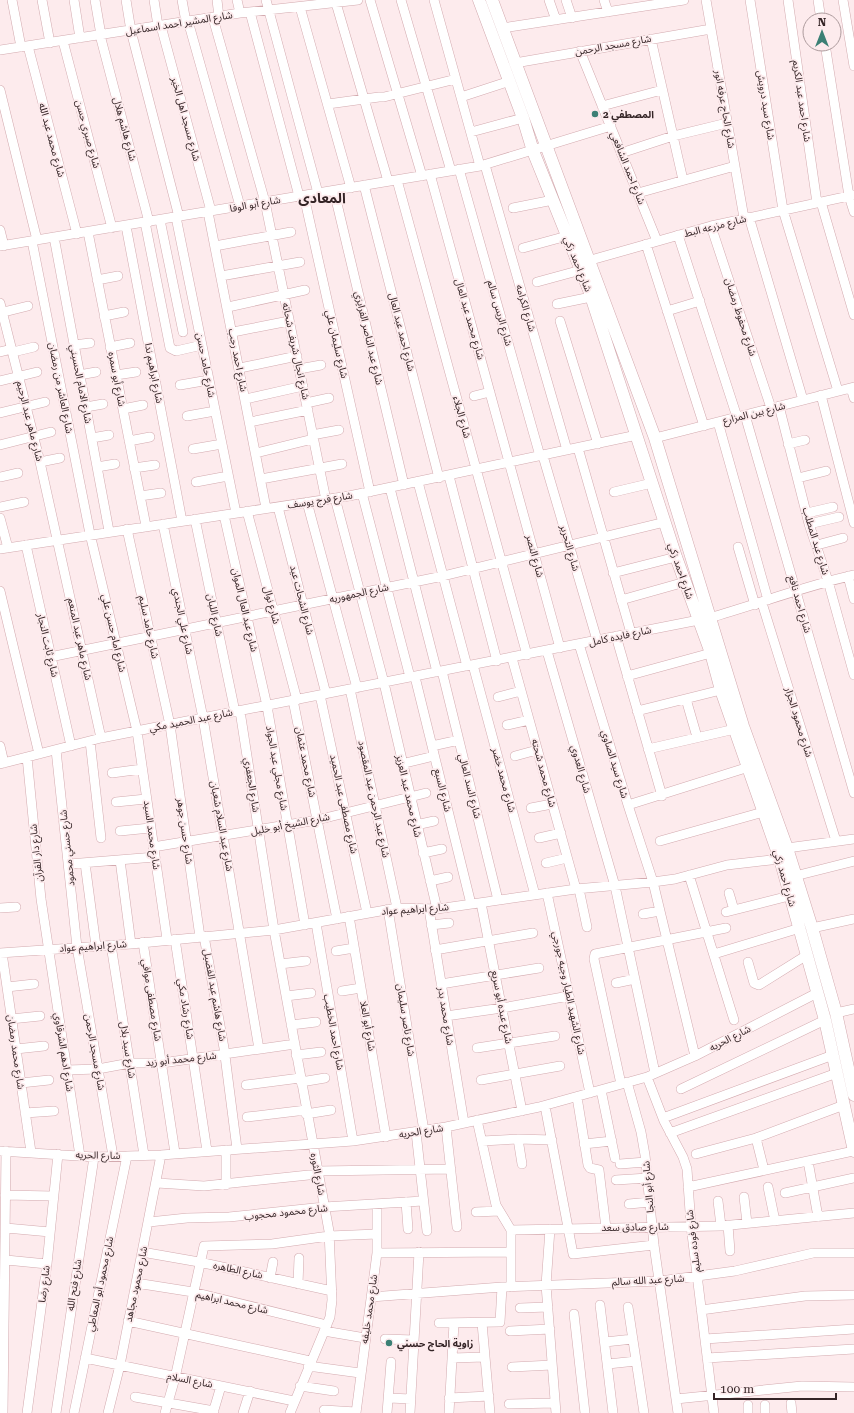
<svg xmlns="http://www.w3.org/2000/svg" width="854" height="1413" viewBox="0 0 854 1413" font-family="'Roboto Serif','Noto Sans Arabic',serif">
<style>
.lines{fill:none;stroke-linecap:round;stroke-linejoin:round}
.minor-casing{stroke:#d3aaaf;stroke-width:10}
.tertiary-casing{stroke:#d3aaaf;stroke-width:13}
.minor{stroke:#fff;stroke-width:9}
.tertiary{stroke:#fff;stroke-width:12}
.poi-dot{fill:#3c8075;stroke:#fdebed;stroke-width:1.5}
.labels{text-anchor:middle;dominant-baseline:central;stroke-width:3.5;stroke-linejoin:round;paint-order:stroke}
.street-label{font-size:10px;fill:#342426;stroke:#fdebed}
.poi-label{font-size:10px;font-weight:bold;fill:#342426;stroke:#fdebed;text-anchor:start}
.district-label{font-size:14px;font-weight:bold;fill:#342426;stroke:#fdebed}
</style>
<rect width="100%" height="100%" fill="#fdebed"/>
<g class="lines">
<g class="minor-casing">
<path id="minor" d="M 12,0 L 21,47
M 42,0 L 50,43
M 74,0 L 80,38
M 95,0 L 101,35
M 126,0 L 131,31 L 179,217
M 154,0 L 158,26
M 182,0 L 186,22
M 217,0 L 219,17
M 237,0 L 240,13
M 266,0 L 318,193
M 370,0 L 422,176
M 401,0 L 451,171
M 434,0 L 480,166
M 549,0 L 556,20
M 566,0 L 572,18
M 604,0 L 608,12
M 706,0 L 744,218
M 750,0 L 783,210 L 838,391
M 788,0 L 817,203
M 818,0 L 821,20
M 843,0 L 854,66
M 336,3 L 388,181
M 300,7 L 351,188
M 250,12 L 299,196
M 213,18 L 265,202 L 326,500
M 188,21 L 240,206
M 161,26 L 211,211
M 502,28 L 684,0
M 100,35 L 149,222
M 651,39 L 683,180
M 63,41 L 112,228
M 825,44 L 849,196 L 854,212
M 28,46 L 77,234
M 0,50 L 240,13 L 358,0
M 580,51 L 657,241
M 515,63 L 711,29
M 0,90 L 37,240
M 461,97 L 510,81
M 328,104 L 379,97 L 384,97 L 456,79
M 602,106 L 662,90
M 471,132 L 523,118
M 621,153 L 673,136 L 727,123
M 485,165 L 567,450
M 459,169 L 540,456
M 430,174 L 560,648
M 397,180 L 527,655
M 364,185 L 439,478
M 334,191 L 404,485
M 638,193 L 735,166
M 304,196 L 370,492
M 821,202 L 854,315
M 513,208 L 553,200
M 208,212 L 266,508
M 176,217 L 236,513
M 749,217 L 803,400
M 160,220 L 183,332
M 145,222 L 170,348 L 176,351 L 202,345
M 126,226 L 182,521
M 711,226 L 771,408
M 0,230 L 4,246
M 88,232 L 146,526
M 678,235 L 737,417
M 54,237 L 109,531
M 32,241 L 90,534 L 137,731 L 167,939
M 646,244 L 704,426
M 0,246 L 480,166 L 611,126
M 215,246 L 291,232
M 523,248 L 567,236
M 584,262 L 711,226 L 854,195
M 221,276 L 300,262
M 97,280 L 118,276
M 537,282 L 581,270
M 0,303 L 40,462 L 101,738
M 557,304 L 591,297
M 228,307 L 305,290
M 667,311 L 700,301
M 0,313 L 28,306
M 104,316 L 124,312
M 560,321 L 598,444
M 233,332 L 289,321
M 74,345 L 90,343
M 110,347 L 130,343
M 0,352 L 12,349
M 13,352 L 34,347
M 240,368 L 297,356
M 299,369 L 321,365
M 79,375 L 96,372
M 116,375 L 136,372
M 0,381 L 37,372
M 180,385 L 209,380
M 851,388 L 854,398
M 821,395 L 854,523
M 474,396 L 490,392
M 246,399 L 303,386
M 306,403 L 329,398
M 779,406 L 809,524 L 828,581 L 854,675
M 86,407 L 103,404
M 123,409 L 143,405
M 0,413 L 45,402
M 745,415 L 854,793
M 187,416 L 215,411
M 250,422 L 308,410
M 718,422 L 768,600
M 312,435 L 339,430
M 92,438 L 109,435
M 655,438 L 854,387
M 129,441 L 150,437
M 788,444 L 805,440
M 0,445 L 51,432
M 578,448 L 631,633
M 193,449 L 222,444
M 256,453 L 313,439
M 543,456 L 597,640
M 40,462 L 60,458
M 97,467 L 115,464
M 134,468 L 155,465
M 449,476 L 497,661
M 0,477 L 18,473
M 798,478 L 826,471
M 261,479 L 342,464
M 196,482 L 228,476
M 418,482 L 467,666
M 390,488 L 437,672
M 614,492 L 652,483
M 362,493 L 410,677
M 140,496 L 161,493
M 335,498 L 384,683 L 437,909
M 307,502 L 357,688
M 0,507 L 24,502
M 278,507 L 326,694
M 247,511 L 297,700
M 807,513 L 833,507
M 224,515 L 267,706 L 305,925
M 0,518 L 8,548
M 195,519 L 235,712
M 163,524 L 203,718 L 259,1049
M 809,524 L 839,517
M 127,529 L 170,725 L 200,937
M 26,545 L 71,746
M 817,545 L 843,538
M 738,547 L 755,605
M 0,549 L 349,496 L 637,435
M 613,573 L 676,557
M 848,576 L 854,599
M 0,591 L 39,754
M 621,600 L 685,582
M 762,603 L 836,841
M 616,636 L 662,796
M 579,644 L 628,805 L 653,882 L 695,1056
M 547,651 L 615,886 L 655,1073
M 50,657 L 443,576 L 665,522
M 512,658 L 576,889
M 473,665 L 535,895
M 442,671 L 498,900
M 627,676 L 711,653
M 415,677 L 471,904
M 350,689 L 397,908
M 320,695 L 367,913
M 498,697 L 521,691
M 686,699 L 697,737
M 293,700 L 337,919
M 240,711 L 274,930 L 329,1231 L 332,1300 L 330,1317 L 290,1413
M 637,711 L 721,690
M 507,725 L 529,720
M 90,741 L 101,838
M 0,746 L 4,763
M 432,746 L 459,740
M 648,749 L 735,729
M 56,750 L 77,947 L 113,1156
M 515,756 L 537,750
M 27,757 L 41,899 L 80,1156
M 0,764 L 101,738 L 709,618 C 758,604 805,586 854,575
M 401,764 L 434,756
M 112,773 L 142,769
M 116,802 L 146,799
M 628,805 L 752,766
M 531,808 L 552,804
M 416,825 L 434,821
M 120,831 L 150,828
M 539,838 L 561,833
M 660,841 L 763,812
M 153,847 L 317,820 L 426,793
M 787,848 L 854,839
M 423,853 L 442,849
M 120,860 L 131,944
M 85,863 L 96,946
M 546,863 L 567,858
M 69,864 L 155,857
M 689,875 L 734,1020
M 795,876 L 854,861
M 430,881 L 448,877
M 579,889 L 587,927
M 547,893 L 590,1093
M 729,893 L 734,910
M 481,903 L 522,1111
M 0,908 L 16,907
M 388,909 L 424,1131
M 429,909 L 464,1123
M 726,912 L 789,896
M 643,914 L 660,911
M 349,916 L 386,1137
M 316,923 L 353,1141
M 431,925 L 449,923
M 812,928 L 854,919
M 204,936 L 224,1048 L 237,1149
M 175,939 L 207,1151
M 143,942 L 175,1153
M 111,945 L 144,1155
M 435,950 L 533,933
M 336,951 L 354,948
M 0,953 L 131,944 L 274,930 L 397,908 L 437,909 L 576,889 L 653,882 L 675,879 L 727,865 L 780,859
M 2,953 L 31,1152
M 714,954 L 800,928
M 748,962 L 754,983 L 759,985 L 807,955
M 280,964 L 306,961
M 616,983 L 635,979
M 441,984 L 539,968
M 7,987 L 34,984
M 342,991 L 361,988
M 286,996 L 311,993
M 836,1013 L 854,1009
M 446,1016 L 502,1008 L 569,996
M 11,1019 L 40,1016
M 291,1025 L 316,1022
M 477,1048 L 555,1036
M 16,1049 L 44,1046
M 296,1055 L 321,1052
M 67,1070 L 98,1069 L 130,1063 L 162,1063 L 295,1044
M 647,1077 L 664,1121 L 683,1157 L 687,1169 L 691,1226 L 714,1413
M 481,1080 L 560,1066
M 301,1082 L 325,1078
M 627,1082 L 641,1132 L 645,1155 L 654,1245 L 678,1413
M 21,1083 L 49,1080
M 621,1084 L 594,959 L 595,954 L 726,928
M 246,1085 L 300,1078
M 681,1089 L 825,1020
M 601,1090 L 615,1158
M 577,1097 L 588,1165 L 590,1168 L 599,1170 L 606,1228
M 545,1106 L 573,1254 L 654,1245
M 25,1113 L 54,1111
M 306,1114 L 331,1110
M 247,1117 L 306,1110
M 663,1118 L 833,1055
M 477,1120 L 496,1205 L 511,1230 L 511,1287
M 446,1127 L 457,1227
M 416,1132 L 427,1231
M 670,1133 L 837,1073
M 756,1138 L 764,1170
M 518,1139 L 522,1164
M 482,1141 L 518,1139 L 552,1140
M 584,1144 L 612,1141
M 226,1150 L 226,1185
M 0,1151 L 94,1157 L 161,1155 L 353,1141 L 446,1127 L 539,1107 L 647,1077 L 695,1056 L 817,993
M 696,1154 L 756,1138 L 844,1105
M 808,1161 L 818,1217
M 620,1164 L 646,1162
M 317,1171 L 451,1169
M 616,1180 L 648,1178
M 157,1183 L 204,1186 L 318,1174
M 688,1187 L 854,1151
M 768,1187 L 775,1221
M 785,1193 L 854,1178
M 5,1195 L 53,1196
M 744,1197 L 747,1223
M 718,1201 L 721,1226
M 406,1202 L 408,1229
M 629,1204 L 650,1202
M 476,1212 L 499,1211
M 149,1222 L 187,1218 L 229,1217 L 324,1207 L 423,1201
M 728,1225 L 730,1251
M 6,1228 L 50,1232
M 550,1229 L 546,1285 L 556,1413
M 511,1230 L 721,1226 L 854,1213
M 142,1252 L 199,1262 L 332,1291
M 377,1253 L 511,1252
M 6,1260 L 47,1264
M 270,1278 L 273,1262
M 136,1283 L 193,1292 L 327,1325
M 298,1284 L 299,1258
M 371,1297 L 502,1287 L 660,1281 L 735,1271 L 813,1253 L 854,1253
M 600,1305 L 613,1413
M 628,1307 L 644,1413
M 520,1308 L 548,1307
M 701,1310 L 805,1296 L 854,1295
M 574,1314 L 585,1413
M 128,1321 L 310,1361
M 439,1323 L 500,1322 L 502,1287
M 482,1323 L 490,1413
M 324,1331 L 365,1338
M 510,1331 L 550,1329
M 385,1339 L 414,1340
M 705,1339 L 854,1329
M 605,1342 L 633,1339
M 85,1358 L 294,1401
M 452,1358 L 485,1357
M 707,1358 L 854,1349
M 608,1364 L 636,1361
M 308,1366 L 360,1373
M 512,1367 L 552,1365
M 300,1386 L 334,1391
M 135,1397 L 214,1411
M 389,1398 L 411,1399
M 449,1398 L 489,1396
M 676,1399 L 802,1386 L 854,1387
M 791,1403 L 792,1413
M 509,1404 L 555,1403
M 748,1405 L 748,1413
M 765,1405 L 765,1413
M 324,1410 L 356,1412
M 3,1413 L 6,1151
M 27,1413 L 47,1264 L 58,1154
M 56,1413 L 94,1157
M 74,1413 L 127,1156
M 108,1413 L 120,1365 L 161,1155
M 165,1413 L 175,1378 L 204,1246 L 272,1244 L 329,1236 L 377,1234
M 213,1413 L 221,1386
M 243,1413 L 250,1391
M 356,1413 L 377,1253 L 377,1204
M 387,1413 L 391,1362
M 410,1413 L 419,1252
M 449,1413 L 454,1323"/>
</g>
<g class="tertiary-casing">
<path id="tertiary" d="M 479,0 L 523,118 L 533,151 L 589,290 L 676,557 L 711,653 L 721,690 L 780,859 L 825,1020 L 854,1151
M 492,0 L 655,438 L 743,726 L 787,848 L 812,928 L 836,1013 L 854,1095"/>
</g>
<use href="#minor" class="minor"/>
<use href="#tertiary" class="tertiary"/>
</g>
<g class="poi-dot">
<circle cx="595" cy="114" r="4"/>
<circle cx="389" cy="1343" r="4"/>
</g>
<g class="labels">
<g class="street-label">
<text transform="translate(179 23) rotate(-9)">شارع المشير احمد اسماعيل</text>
<text transform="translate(613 45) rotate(-10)">شارع مسجد الرحمن</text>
<text transform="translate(802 101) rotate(82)">شارع احمد عبد الكريم</text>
<text transform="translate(766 105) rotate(81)">شارع سيد درويش</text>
<text transform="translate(725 109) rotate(80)">شارع الحاج عرفه انور</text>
<text transform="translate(186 119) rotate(75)">شارع مسجد اهل الخير</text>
<text transform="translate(125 129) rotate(75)">شارع هاشم هلال</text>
<text transform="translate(88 134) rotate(75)">شارع صبري حسن</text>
<text transform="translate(52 140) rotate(75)">شارع محمد عبد الله</text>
<text transform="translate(628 168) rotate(68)">شارع احمد الشافعي</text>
<text transform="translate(255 204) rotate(-10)">شارع أبو الوفا</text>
<text transform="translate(715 226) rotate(-14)">شارع مزرعه البط</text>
<text transform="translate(578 264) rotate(68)">شارع احمد زكي</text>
<text transform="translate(526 308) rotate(74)">شارع الكرامه</text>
<text transform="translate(500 313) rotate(74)">شارع الريس سالم</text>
<text transform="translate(741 317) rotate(72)">شارع محفوظ رمضان</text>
<text transform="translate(470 319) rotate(74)">شارع محمد عبد العال</text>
<text transform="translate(402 332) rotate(76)">شارع احمد عبد العال</text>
<text transform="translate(369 338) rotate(77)">شارع عبد الناصر الفرايزي</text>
<text transform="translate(337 344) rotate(77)">شارع سليمان علي</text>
<text transform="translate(296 351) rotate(78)">شارع انجال شريف شحاته</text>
<text transform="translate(238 360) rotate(79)">شارع احمد رجب</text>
<text transform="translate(206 365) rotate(79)">شارع حامد حسن</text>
<text transform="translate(154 373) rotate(79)">شارع ابراهيم ندا</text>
<text transform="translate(117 379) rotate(79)">شارع أبو سمره</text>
<text transform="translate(81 384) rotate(79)">شارع الامام الحسيني</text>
<text transform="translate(61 388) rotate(79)">شارع العاشر من رمضان</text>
<text transform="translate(754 413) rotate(-14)">شارع بين المزارع</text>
<text transform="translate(462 417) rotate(75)">شارع الجلاء</text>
<text transform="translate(30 421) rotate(76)">شارع ماهر عبد الرحيم</text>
<text transform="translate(320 500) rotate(-9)">شارع فرج يوسف</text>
<text transform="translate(816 541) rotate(73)">شارع عبد المطلب</text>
<text transform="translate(570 548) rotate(74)">شارع التحرير</text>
<text transform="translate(535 556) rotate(75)">شارع النصر</text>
<text transform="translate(681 571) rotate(71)">شارع احمد زكي</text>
<text transform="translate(359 593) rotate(-12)">شارع الجمهوريه</text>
<text transform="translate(302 600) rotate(76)">شارع الشحات عيد</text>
<text transform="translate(800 604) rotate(74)">شارع احمد نافع</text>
<text transform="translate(272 605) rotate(75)">شارع نوال</text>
<text transform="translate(245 610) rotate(77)">شارع عبد العال الموان</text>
<text transform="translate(215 615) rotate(78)">شارع اللبان</text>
<text transform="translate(183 621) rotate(78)">شارع علي الجندي</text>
<text transform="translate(149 627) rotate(78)">شارع حامد سليم</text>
<text transform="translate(114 633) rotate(77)">شارع امام حسن علي</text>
<text transform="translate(620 636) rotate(-12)">شارع فايده كامل</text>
<text transform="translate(80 639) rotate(78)">شارع ماهر عبد المنعم</text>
<text transform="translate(48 645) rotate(77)">شارع ثابت النجار</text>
<text transform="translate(191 720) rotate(-11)">شارع عبد الحميد مكي</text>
<text transform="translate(799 722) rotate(73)">شارع محمود الجزار</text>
<text transform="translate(306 762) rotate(79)">شارع محمد عثمان</text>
<text transform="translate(615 764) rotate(73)">شارع سيد الصاوي</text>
<text transform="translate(277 768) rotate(80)">شارع مجلي عبد الجواد</text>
<text transform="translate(581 769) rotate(74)">شارع العدوي</text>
<text transform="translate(544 773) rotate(75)">شارع محمد شحته</text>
<text transform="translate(504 780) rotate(75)">شارع محمد خضر</text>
<text transform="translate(252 785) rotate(81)">شارع الجعفري</text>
<text transform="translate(470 786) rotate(76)">شارع السد العالي</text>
<text transform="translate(443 790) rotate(76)">شارع السبع</text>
<text transform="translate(409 796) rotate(77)">شارع محمد عبد العزيز</text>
<text transform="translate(374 799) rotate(78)">شارع عبد الرحمن عبد المقصود</text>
<text transform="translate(344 804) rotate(78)">شارع مصطفى عبد الحميد</text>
<text transform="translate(290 824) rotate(-11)">شارع الشيخ أبو خليل</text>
<text transform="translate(222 826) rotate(80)">شارع عبد السلام شعبان</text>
<text transform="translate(185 831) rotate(82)">شارع حسن جوهر</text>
<text transform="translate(152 835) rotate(82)">شارع محمد السيد</text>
<text transform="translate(67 848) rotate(-96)">شارع حسني محمود</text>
<text transform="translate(36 853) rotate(-96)">شارع دار القرآن</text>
<text transform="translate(785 878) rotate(74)">شارع احمد زكي</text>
<text transform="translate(415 909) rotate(-4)">شارع ابراهيم عواد</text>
<text transform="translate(93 946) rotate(-4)">شارع ابراهيم عواد</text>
<text transform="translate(569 993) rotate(78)">شارع الشهيد الطيار وجيه جورجي</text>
<text transform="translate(215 995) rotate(80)">شارع هاشم عبد الفضيل</text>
<text transform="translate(152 1000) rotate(81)">شارع مصطفى موافي</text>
<text transform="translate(502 1007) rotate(79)">شارع عبده أبو سريع</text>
<text transform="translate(186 1009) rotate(81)">شارع رشاد مكي</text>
<text transform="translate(446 1016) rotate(81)">شارع محمد بدر</text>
<text transform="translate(406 1020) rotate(81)">شارع ناصر سليمان</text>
<text transform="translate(368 1026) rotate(80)">شارع أبو العلا</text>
<text transform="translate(334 1032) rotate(80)">شارع احمد الخطيب</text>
<text transform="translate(730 1038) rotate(-27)">شارع الحريه</text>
<text transform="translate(128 1050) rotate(81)">شارع سيد بلال</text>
<text transform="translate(16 1052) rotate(82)">شارع محمد رمضان</text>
<text transform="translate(64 1052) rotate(81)">شارع ادهم الشرقاوي</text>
<text transform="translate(95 1052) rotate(80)">شارع مسجد الرحمن</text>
<text transform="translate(181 1059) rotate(-6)">شارع محمد أبو زيد</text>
<text transform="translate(421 1131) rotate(-9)">شارع الحريه</text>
<text transform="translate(98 1155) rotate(1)">شارع الحريه</text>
<text transform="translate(318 1174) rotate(79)">شارع الثوره</text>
<text transform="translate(648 1187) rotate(-95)">شارع أبو النجا</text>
<text transform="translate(286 1212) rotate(-6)">شارع محمود محجوب</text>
<text transform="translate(635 1227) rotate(-1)">شارع صادق سعد</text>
<text transform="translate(693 1241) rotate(-97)">شارع فوده سليم</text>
<text transform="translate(238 1270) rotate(12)">شارع الطاهره</text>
<text transform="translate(648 1280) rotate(-3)">شارع عبد الله سالم</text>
<text transform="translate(44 1284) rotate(-83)">شارع رضا</text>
<text transform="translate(100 1284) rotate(-78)">شارع محمود أبو المعاطي</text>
<text transform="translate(136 1284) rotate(-78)">شارع محمود مجاهد</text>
<text transform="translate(74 1285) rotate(-81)">شارع فتح الله</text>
<text transform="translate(232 1302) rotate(13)">شارع محمد ابراهيم</text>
<text transform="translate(369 1309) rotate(-82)">شارع محمد خليفه</text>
<text transform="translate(190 1380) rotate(11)">شارع السلام</text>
</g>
<g class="poi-label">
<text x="603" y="114">المصطفي 2</text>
<text x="397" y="1343">زاوية الحاج حسني</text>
</g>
<g class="district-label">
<text x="322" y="198">المعادى</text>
</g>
</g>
<g transform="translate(822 32)"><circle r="19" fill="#fdebed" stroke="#ad9b9d"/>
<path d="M0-3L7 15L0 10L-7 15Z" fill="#3c8075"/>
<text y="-6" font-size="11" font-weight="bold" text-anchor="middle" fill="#342426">N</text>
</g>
<path d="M714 1393v6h122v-6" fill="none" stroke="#342426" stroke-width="2"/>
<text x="720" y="1393" font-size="12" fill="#342426" stroke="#fdebed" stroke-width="3" paint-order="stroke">100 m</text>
</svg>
